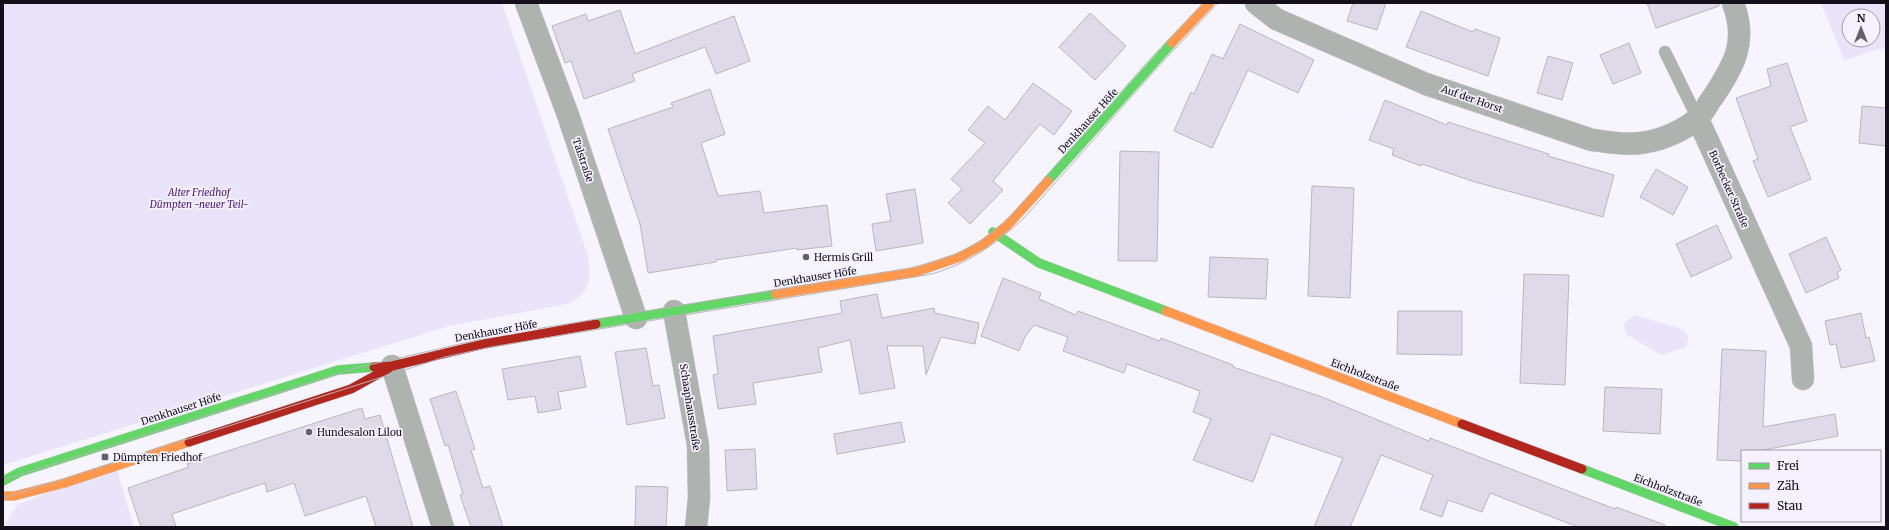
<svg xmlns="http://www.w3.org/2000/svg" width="1889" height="530" viewBox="0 0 1889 530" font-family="Merriweather,serif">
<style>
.green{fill:#eae4fa;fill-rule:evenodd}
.building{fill:#dedae7;stroke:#b9b6c0}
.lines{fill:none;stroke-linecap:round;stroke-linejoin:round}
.lane-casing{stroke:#d3d0d7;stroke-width:13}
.street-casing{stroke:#d3d0d7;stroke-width:23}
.fast-casing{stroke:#d3d0d7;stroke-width:10}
.slow-casing{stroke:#d3d0d7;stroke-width:10}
.jam-casing{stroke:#d3d0d7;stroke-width:10}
.lane{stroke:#afb3b0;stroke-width:12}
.street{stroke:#afb3b0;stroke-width:22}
.fast{stroke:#63d668;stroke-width:9}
.slow{stroke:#ff974d;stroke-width:9}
.jam{stroke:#b3261e;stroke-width:9}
.tram{stroke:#b5b5b8;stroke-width:1}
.poi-dot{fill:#63606a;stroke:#f5f1ff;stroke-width:1.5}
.labels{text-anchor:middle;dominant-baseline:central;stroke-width:3.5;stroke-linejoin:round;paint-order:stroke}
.street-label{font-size:10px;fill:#14101b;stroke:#f5f1ff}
.park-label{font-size:10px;font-style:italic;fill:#471a7a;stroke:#f5f1ff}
.poi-label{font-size:10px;fill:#14101b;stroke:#f5f1ff;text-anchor:start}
</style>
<rect width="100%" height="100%" fill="#f6f4fc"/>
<path class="green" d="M 3,3 L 502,3 L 588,256 C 590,279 592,293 567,304 L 449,326 L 3,465 Z
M 1821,3 L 1886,3 L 1886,47 L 1844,60 ZM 1849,16 L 1873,16 L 1873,40 L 1849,40 Z
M 1635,315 L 1682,329 L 1688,335 L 1687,347 L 1661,355 L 1626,334 L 1624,323 Z
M 116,466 L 134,527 L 3,527 L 17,505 Z"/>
<path class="building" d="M 1353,3 L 1386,3 L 1377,30 L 1347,21 Z
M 1647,3 L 1719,3 L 1719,6 L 1656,28 Z
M 620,10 L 635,54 L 734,16 L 750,61 L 716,74 L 705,47 L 632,74 L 635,81 L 584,99 L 571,61 L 565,63 L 552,26 L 586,14 L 588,21 Z
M 1421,11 L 1473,32 L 1475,29 L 1500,38 L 1488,76 L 1406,47 Z
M 1090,13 L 1126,46 L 1095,80 L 1059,47 Z
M 1240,24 L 1314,60 L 1298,93 L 1248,70 L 1212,148 L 1174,131 L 1191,92 L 1194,94 L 1212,54 L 1223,59 Z
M 1629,43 L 1641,73 L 1613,84 L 1600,55 Z
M 1548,56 L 1573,63 L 1562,100 L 1537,93 Z
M 1787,63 L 1807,121 L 1790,127 L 1811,179 L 1768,197 L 1753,161 L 1758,159 L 1736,98 L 1771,86 L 1767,69 Z
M 1033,83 L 1072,111 L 1054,135 L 1040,124 L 993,181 L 1003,190 L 970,224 L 948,203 L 962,189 L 951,179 L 985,143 L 968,130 L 988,106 L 1005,120 Z
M 710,89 L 725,134 L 701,143 L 718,196 L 760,191 L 764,213 L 827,205 L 832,246 L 797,250 L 797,248 L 716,260 L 716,262 L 648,273 L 640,224 L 608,129 L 673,107 L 671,103 Z
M 1385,100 L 1447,125 L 1448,122 L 1549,154 L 1548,156 L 1614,175 L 1603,217 L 1475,182 L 1422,164 L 1421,166 L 1392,155 L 1394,149 L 1369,140 Z
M 1862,106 L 1886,108 L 1886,146 L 1859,143 Z
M 1120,151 L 1159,152 L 1157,261 L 1118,261 Z
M 1656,169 L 1688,187 L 1673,215 L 1640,197 Z
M 1312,186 L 1354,188 L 1350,298 L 1308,296 Z
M 915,189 L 923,243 L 876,251 L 872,224 L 891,221 L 886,194 Z
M 1717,225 L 1732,258 L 1691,277 L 1676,244 Z
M 1826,237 L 1841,270 L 1837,272 L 1839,278 L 1806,293 L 1789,254 Z
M 1210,257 L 1268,259 L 1266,299 L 1208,297 Z
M 1524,274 L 1569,275 L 1565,385 L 1520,383 Z
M 1003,278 L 1041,293 L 1039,299 L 1076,315 L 1078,311 L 1160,341 L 1161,338 L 1233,365 L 1233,367 L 1322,397 L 1429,441 L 1430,438 L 1615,509 L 1616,507 L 1665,525 L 1665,527 L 1578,527 L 1490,493 L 1482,512 L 1448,500 L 1442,517 L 1420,509 L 1433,475 L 1381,455 L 1350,527 L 1314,527 L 1343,458 L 1271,434 L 1253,482 L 1193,460 L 1211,419 L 1193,412 L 1200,391 L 1127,364 L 1124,373 L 1063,351 L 1068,337 L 1034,325 L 1025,337 L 1019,351 L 981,336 Z
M 877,294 L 882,318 L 934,308 L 935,313 L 979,323 L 975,344 L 941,337 L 926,375 L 923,346 L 887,346 L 895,388 L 860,394 L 850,340 L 818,348 L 822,372 L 753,383 L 756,404 L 718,409 L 713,375 L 718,374 L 713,336 L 842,313 L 840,301 Z
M 1398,311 L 1462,311 L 1462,355 L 1397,354 Z
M 1861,313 L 1866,338 L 1869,337 L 1875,361 L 1841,368 L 1836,344 L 1830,345 L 1825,321 Z
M 646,348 L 653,386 L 659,385 L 665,418 L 627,425 L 615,352 Z
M 1722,349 L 1766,351 L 1763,427 L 1835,414 L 1838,436 L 1758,451 L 1742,451 L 1742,461 L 1717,460 Z
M 580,356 L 586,387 L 558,392 L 561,409 L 538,413 L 535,396 L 508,400 L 502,369 Z
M 1605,387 L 1662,389 L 1660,434 L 1603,431 Z
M 456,391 L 475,449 L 471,450 L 483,488 L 490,486 L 503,527 L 471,527 L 460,495 L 463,494 L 448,445 L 445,446 L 430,399 Z
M 362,408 L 365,419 L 380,415 L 413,527 L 376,527 L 366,496 L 305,516 L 294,483 L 267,492 L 265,483 L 172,514 L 176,527 L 141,527 L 128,488 L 189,467 L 187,464 Z
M 901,422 L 905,442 L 837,454 L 834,434 Z
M 755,449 L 757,489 L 727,491 L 725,450 Z
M 636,486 L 668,487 L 666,527 L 635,527 Z"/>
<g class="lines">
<g class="lane-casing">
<path id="lane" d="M 1665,52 L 1698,119"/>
</g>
<g class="street-casing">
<path id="street" d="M 526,3 L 568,115 L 636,318
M 1256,3 L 1276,19 L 1426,84 L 1592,140 C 1610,142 1629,146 1647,142 C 1664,139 1684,130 1697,119 C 1703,114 1708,103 1713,97 C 1734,65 1748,42 1733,3
M 1698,119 L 1801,346 L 1803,379
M 674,311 L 698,445 L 699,498 L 696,527
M 392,366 L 443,527"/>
</g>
<g class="fast-casing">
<path id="fast" d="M 1048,181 L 1172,43
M 993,232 L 1039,263 L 1166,311
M 596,324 L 776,294
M 1582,469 L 1734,527
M 3,481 L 20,472 L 338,370 L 374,367"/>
</g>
<g class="slow-casing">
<path id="slow" d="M 1172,43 L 1210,3
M 776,294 L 916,272 L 960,257 L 984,244 L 1007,226 L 1048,181
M 1166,311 L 1462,424
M 3,496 L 14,496 L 65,483 L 189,442"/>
</g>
<g class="jam-casing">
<path id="jam" d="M 374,367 L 392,366 L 484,344 L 596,324
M 1462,424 L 1582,469
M 189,442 L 351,389 L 389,368"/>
</g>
<use href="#lane" class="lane"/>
<use href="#street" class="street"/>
<use href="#fast" class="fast"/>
<use href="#slow" class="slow"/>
<use href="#jam" class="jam"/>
<path class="tram" d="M 3,480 L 356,368 L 499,335 L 910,268 C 959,256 980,246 1015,211 L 1151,58 L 1203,3
M 3,498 L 445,357 L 491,347 L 908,278 C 919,276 931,275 941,271 C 974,260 999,241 1024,218 L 1158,67 L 1218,3"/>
</g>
<g class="poi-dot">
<circle cx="806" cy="257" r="4"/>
<circle cx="309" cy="432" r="4"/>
<rect x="101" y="453" width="8" height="8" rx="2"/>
</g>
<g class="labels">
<g class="street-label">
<text transform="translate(1472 99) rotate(19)">Auf der Horst</text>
<text transform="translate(1088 121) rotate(-48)">Denkhauser Höfe</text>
<text transform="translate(583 160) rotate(71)">Talstraße</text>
<text transform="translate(1729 189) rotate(66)">Borbecker Straße</text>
<text transform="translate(815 277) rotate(-9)">Denkhauser Höfe</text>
<text transform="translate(496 331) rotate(-10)">Denkhauser Höfe</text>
<text transform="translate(1365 375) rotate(21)">Eichholzstraße</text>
<text transform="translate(690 407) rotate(81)">Schaaphausstraße</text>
<text transform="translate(181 409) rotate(-18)">Denkhauser Höfe</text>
<text transform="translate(1668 490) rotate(21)">Eichholzstraße</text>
</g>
<g class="park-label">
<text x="199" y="192">Alter Friedhof<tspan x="199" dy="12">Dümpten -neuer Teil-</tspan></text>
</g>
<g class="poi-label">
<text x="814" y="257">Hermis Grill</text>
<text x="317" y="432">Hundesalon Lilou</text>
<text x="113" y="457">Dümpten Friedhof</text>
</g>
</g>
<rect width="1889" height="530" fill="none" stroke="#14101b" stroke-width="8"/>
<rect x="1741" y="450" width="140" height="72" fill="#f5f1ff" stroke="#9b97a4"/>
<rect x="1749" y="463" width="20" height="6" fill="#63d668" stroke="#9b97a4"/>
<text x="1777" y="470" font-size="12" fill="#14101b">Frei</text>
<rect x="1749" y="483" width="20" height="6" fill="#ff974d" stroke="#9b97a4"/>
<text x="1777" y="490" font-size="12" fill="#14101b">Zäh</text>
<rect x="1749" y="503" width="20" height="6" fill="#b3261e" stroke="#9b97a4"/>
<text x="1777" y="510" font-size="12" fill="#14101b">Stau</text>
<g transform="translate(1861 28)"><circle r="19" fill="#f5f1ff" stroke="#9b97a4"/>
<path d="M0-3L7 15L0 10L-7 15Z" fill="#63606a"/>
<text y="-6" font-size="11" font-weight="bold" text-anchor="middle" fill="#14101b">N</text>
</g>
</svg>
